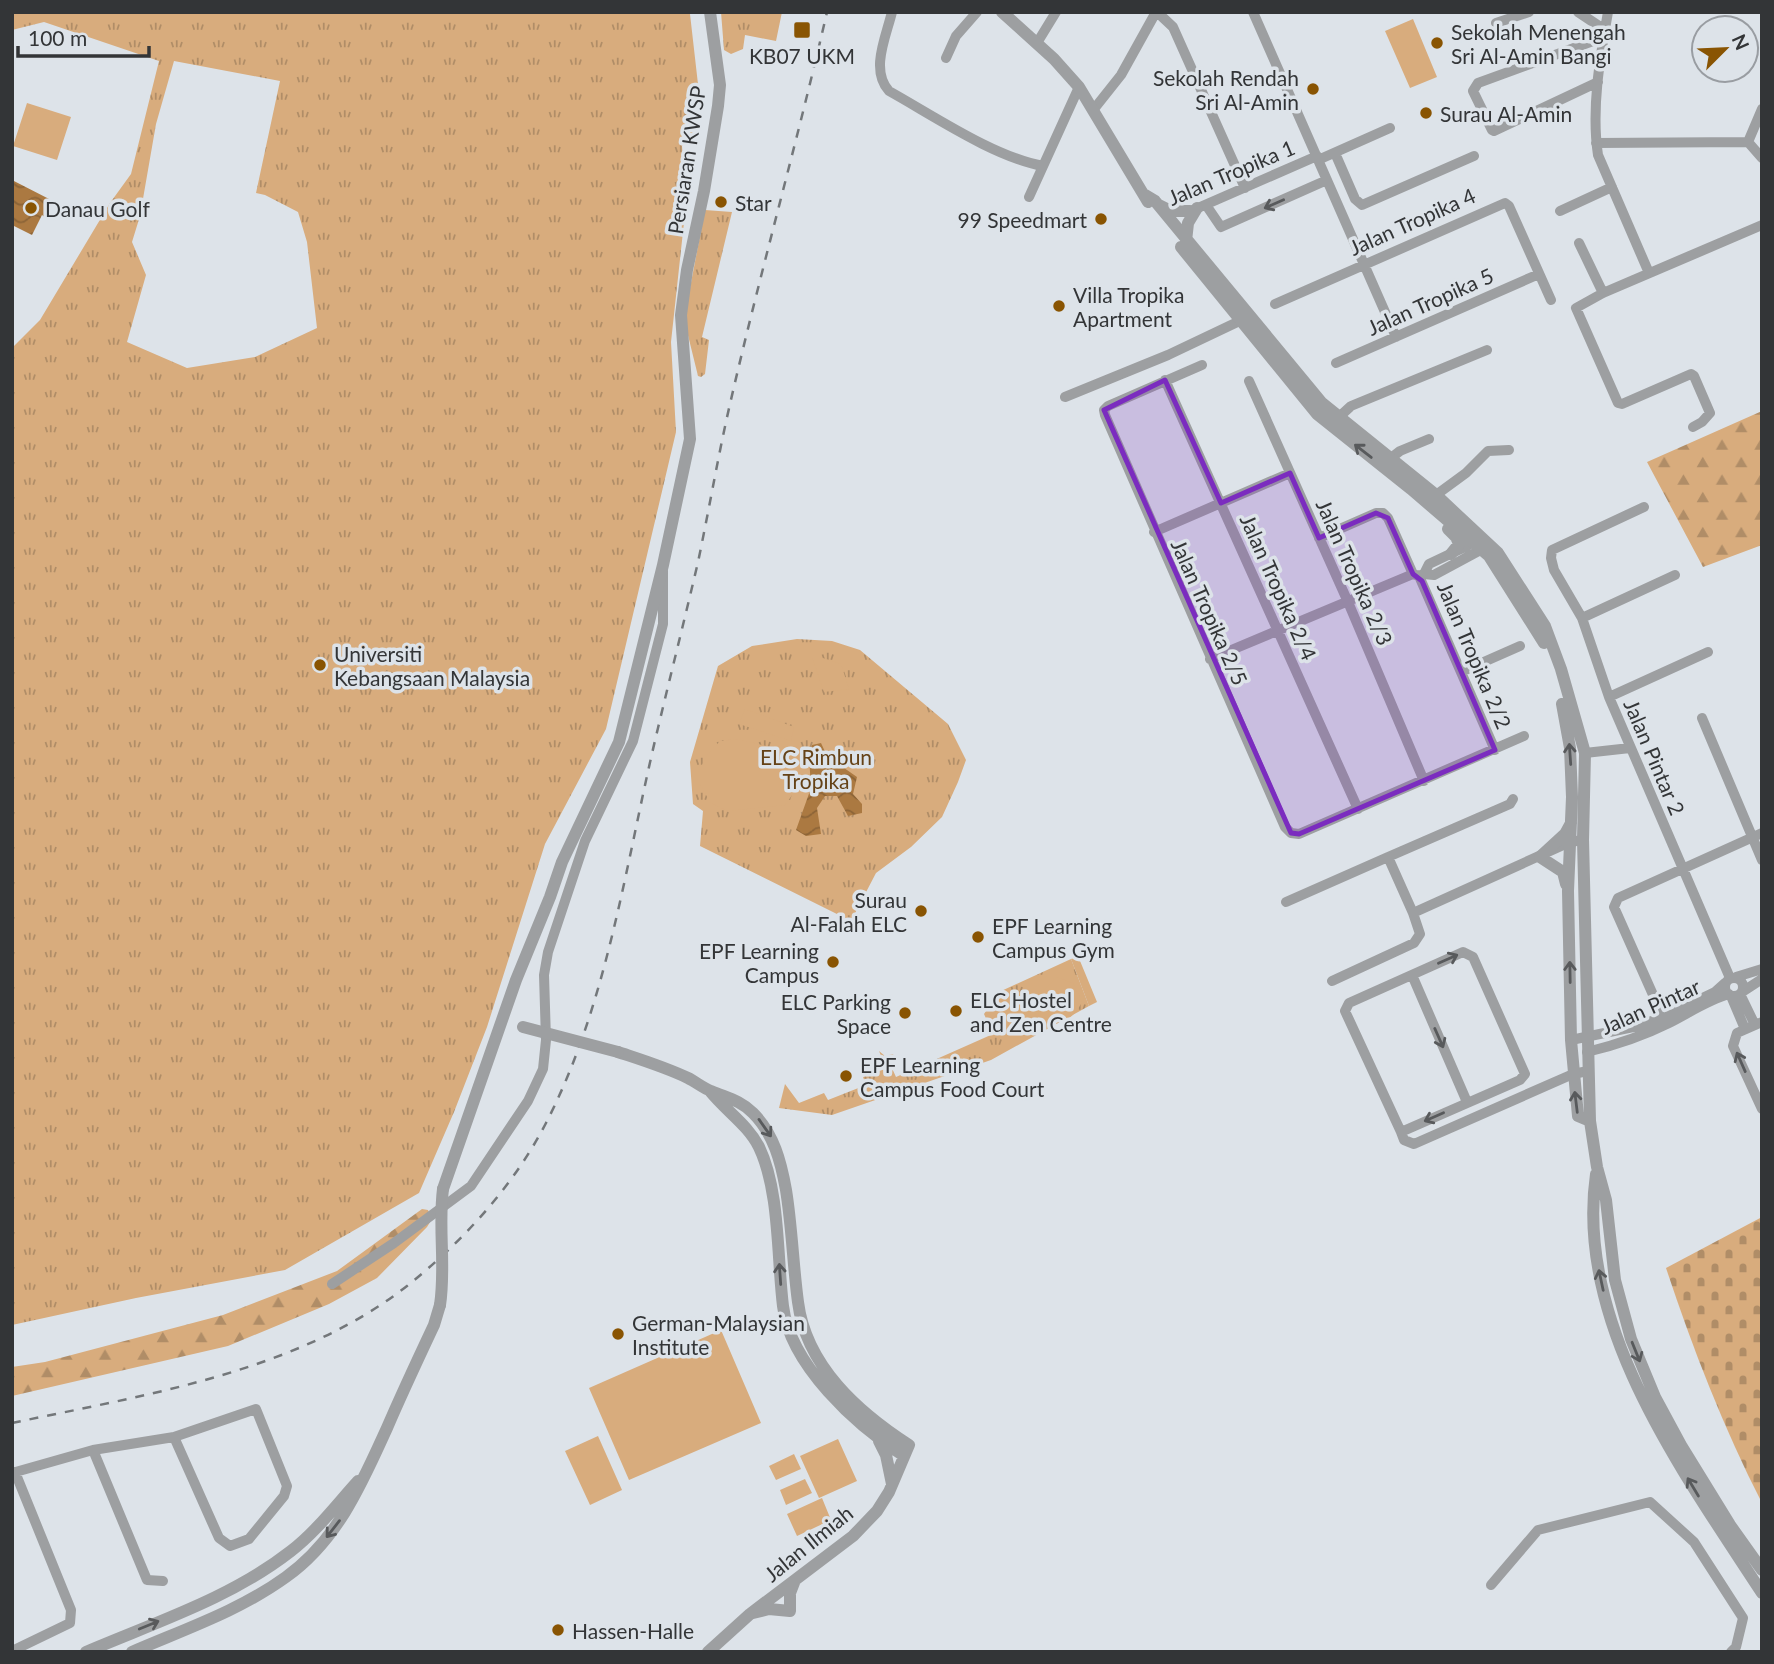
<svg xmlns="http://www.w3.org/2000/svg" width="1774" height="1664" viewBox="0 0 1774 1664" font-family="Lato,sans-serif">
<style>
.grass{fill:url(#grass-tufts);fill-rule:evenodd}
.forest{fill:url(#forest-firs)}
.cemetery{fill:url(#cemetery-stones)}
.green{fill:#d8ac7d}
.water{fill:url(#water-waves)}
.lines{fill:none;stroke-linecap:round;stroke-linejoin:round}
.minor{stroke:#9d9fa1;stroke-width:10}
.tertiary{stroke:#9d9fa1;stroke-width:12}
.rail{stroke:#73777a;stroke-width:2.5;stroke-dasharray:9 9;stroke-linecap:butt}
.tertiary-bridge{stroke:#9d9fa1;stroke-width:12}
.oneway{stroke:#585a5c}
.marked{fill:#7b2cbf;fill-opacity:0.2;stroke:#7b2cbf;stroke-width:5;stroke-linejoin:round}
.poi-dot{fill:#895402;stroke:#dde3e9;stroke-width:2.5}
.labels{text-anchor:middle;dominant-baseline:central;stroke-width:7;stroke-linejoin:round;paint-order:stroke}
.poi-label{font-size:21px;fill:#333537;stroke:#dde3e9;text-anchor:start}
.street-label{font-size:21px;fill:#333537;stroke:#dde3e9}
.park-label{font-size:21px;fill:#654217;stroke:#dde3e9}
</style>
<defs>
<pattern id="grass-tufts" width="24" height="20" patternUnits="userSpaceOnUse" patternTransform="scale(1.75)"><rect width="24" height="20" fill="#d8ac7d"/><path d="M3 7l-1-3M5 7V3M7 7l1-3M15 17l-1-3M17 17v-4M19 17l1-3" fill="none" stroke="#b08d67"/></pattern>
<pattern id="forest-firs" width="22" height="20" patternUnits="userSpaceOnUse" patternTransform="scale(1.75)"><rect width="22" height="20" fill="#d8ac7d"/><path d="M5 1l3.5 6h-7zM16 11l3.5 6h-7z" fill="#b08d67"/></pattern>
<pattern id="cemetery-stones" width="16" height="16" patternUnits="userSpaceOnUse" patternTransform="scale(1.75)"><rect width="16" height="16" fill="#d8ac7d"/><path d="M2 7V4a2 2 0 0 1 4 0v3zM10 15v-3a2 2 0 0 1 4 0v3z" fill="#b08d67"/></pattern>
<pattern id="water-waves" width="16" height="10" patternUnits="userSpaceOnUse" patternTransform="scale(1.75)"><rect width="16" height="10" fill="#ab7941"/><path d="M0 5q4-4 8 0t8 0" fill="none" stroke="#8c6437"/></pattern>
</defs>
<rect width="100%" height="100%" fill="#dde3e9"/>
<path class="grass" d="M 12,12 L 668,12 L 690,14 L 699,93 L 694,132 L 682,146 L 686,204 L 671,342 L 676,432 L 606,729 L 545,844 L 487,1027 L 454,1112 L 419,1193 L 285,1270 L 136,1298 L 12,1325 L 12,348 L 40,320 L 110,203 L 131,174 L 159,61 L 44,22 L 12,30 ZM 174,61 L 280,81 L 256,193 L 265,195 L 298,212 L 307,242 L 317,328 L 255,357 L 187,368 L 127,342 L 146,275 L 132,242 L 140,216 L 156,124 Z
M 721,12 L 782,12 L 776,41 L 745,35 L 743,49 L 731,54 L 724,50 Z
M 705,210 L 732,212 L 702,337 L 709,340 L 705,374 L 701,377 L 698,376 L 684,319 Z
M 797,639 L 832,641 L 860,650 L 948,724 L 966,760 L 958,782 L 942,817 L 911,847 L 876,873 L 851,921 L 700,846 L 703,811 L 693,804 L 690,762 L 718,666 L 752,646 Z
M 1071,959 L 1089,1006 L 991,1060 L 832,1115 L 779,1108 L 785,1084 L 799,1103 L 824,1093 L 828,1100 L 866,1085 L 863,1077 L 886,1068 L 879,1051 L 885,1056 L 893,1054 L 897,1063 L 891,1066 L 896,1077 L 993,1034 L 984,1014 L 999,992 Z"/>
<path class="forest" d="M 1762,411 L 1762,545 L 1703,567 L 1647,462 Z
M 422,1209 L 428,1210 L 432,1219 L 427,1227 L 377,1278 L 329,1304 L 228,1346 L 12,1396 L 12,1367 L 45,1362 L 223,1315 L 337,1271 Z"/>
<path class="cemetery" d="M 1762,1217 L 1762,1503 C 1723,1427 1693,1349 1666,1268 Z"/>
<path class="green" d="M 1413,19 L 1437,77 L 1410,88 L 1385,31 Z
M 27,103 L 71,117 L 57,160 L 13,146 Z
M 812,657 L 820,657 L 841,664 L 849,689 L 824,692 Z
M 745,709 L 794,727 L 791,741 L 739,724 Z
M 737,739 L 775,748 L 795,763 L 795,791 L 785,805 L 727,811 L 710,802 L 696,777 L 707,755 L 720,741 Z
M 1078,956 L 1097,1002 L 1089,1006 L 1071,959 Z
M 1057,977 L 1073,983 L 1082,1002 C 1072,1022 1060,1023 1040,1026 L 1031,1003 Z
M 721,1330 L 761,1423 L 629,1480 L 589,1388 Z
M 598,1436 L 622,1490 L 590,1505 L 565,1451 Z
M 838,1439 L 857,1481 L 819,1498 L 800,1456 Z
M 794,1454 L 801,1469 L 776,1480 L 769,1466 Z
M 805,1479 L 812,1493 L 786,1505 L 780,1490 Z
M 822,1498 L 831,1520 L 797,1536 L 787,1514 Z"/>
<path class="water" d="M 12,180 L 53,201 L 46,218 L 42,215 L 32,235 L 12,225 Z
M 821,743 L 827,756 L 857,777 L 853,794 L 862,804 L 862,813 L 848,816 L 837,796 L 825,796 L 817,808 L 821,834 L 806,836 L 796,830 L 811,788 L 809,756 L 812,745 Z"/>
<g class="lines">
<path class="minor" d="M 892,12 C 886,37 870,70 889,91 C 934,116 994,157 1043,166
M 1157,12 L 1173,27 L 1245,188
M 1253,12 L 1396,337
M 1578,12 L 1605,30
M 1608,12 C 1600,58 1591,109 1598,155 L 1649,273
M 1496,23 L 1529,12
M 1037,43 L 1056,12
M 946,58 L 956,36 L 977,12
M 1598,82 L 1494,131 L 1492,130 L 1473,91 L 1478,83 L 1604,37
M 1094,109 L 1121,75 L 1156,12
M 1748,142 L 1762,109
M 1748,142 L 1762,158
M 1596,143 L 1748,142
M 1335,153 L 1355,199 L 1362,205 L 1474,156
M 1318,160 L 1390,128
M 1029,197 L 1079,87
M 1206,205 L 1221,227 L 1327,180
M 1191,211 L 1317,156
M 1560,211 L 1612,187
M 1579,243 L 1603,293
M 1275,304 L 1505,203 L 1509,206 L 1551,300
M 1336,363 L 1539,274
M 1202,365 L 1108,406 L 1104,410 L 1105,415 L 1285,827 L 1291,833 L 1299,834 L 1524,736
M 1165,380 L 1358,809
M 1249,381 L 1348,602 L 1424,781
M 1065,397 L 1168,355 L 1248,317
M 1339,417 L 1351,406 L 1487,350
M 1693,427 L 1702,422 L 1710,413 L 1694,376 L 1691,374 L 1622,404 L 1618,403 L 1576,308 L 1603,293 L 1762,225
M 1391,458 L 1400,451 L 1429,439
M 1436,495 L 1466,473 L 1488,451 L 1509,450
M 1644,507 L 1552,550 L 1551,558 L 1554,570 L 1582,618 L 1609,697 L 1730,978
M 1154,532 L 1290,473
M 1319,538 L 1376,513 L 1383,513 L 1388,518 L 1413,574
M 1424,574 L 1429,564 L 1467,546 L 1478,537
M 1419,576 L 1495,750
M 1582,618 L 1675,575
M 1210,659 L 1413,574 L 1419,576 L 1424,574 L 1434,575 L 1486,547
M 1461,672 L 1520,646
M 1609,697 L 1708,652
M 1702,718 L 1762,860
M 1585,753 L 1630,748
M 1513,799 L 1510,804 L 1388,857 L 1413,913 L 1570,842 L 1583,840
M 1286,902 L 1388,857
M 1412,975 L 1467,1102
M 1736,977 L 1762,969
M1725 987a9 9 0 1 1 18 0a9 9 0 1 1-18 0Z
M 1332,981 L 1414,943 L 1420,934 L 1413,913
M 1742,992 L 1762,979
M 1740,994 L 1755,1025
M 1731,996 L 1745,1029
M 1762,1022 L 1737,1033 L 1733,1046 L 1762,1109
M 1666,1024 L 1614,907 L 1618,898 L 1762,833
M 1571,1040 L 1638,1026 L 1663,1017 L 1715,992 L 1725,983
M 1587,1052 C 1616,1045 1643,1036 1669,1023 C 1689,1013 1708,1000 1729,994
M 1401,1132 L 1520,1080 L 1525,1074 L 1473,957 L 1463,952 L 1349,1003 L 1345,1011 L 1401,1132 L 1404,1140 L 1414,1144 L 1573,1074 L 1588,1071
M 332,1284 L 394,1243 L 471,1186 L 528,1101 L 543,1069 L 546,1040 L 544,975 L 548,952 L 585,841 L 633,741 L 663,624 L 663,571
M 93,1450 L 147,1580 L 163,1581
M 12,1473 L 93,1450 L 174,1437 L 256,1409 L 287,1486 L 284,1496 L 249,1539 L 230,1546 L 219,1538 L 174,1437
M 1491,1585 L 1538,1530 L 1650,1502 L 1694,1542 L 1743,1618 L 1736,1647 L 1731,1652
M 12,1651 L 70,1623 L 71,1610 L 15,1472"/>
<path class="tertiary" d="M 1002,12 L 1054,59 L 1079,87 L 1148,202
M 1145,195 L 1155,201 L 1322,403 L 1436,495 L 1498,553 L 1545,626 L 1561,669 L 1585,753 L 1583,840 L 1590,1121 L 1597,1167 L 1606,1200 L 1615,1280 L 1631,1339 L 1655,1397 L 1682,1447 L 1730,1525 L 1762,1570
M 1159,205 L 1171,211 L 1190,211
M 1186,241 L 1188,223 L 1197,208
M 1181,247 L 1317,414 L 1411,489 L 1489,556 L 1544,643
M 1448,529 L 1456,537 L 1459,544 L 1451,554
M 1562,704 L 1570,748 L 1572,797 L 1568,891 L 1571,1040 L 1578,1116 L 1590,1121
M 1566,884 L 1563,872 L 1540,857 L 1565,834 L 1571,823
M 618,1052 C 642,1060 665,1067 688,1078 C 696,1082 703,1088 711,1091 C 727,1098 740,1100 753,1113 C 774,1134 781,1162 786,1190 C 792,1227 793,1265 798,1302 C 806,1366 858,1412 909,1445 L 889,1492 L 877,1511 L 853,1536 L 750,1614 L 708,1652
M 710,1091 C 726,1111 748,1125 759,1147 C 780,1191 777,1258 783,1306 C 790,1365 856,1425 904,1456
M 1596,1174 C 1574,1325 1684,1473 1762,1593
M 443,1189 L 516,980 L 550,897 L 562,862 L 619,742 L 663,565 L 690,439 L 681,315 L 687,270 L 704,191 L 718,106 L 720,85 L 710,12
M 879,1441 L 886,1455 L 892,1484
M 753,1613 L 769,1609 L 790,1611 L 790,1593 L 795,1580
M 86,1652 C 156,1622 231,1598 291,1551 C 316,1532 337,1504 358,1481
M 132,1652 C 185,1629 239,1611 286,1577 C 338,1540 362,1483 387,1428 C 402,1393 418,1359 434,1325 L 440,1305"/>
<path class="rail" d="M 12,1423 C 145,1395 297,1372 407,1286 C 462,1242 513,1187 546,1123 C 609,1001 626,860 658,728 C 671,673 685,618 698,562 C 709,510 718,456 730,404 C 760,273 797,143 827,12"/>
<path class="tertiary-bridge" d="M 523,1027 L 618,1052
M 440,1305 C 446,1266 438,1228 443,1189"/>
</g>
<defs><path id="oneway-shaft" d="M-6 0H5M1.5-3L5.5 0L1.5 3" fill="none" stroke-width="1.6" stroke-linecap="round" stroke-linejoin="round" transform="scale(1.75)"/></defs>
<g class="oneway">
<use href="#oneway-shaft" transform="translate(1274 204) rotate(156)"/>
<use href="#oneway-shaft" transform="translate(1363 451) rotate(-142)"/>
<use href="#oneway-shaft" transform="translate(1570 754) rotate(-94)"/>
<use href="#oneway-shaft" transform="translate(1448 959) rotate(-24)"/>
<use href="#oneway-shaft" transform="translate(1570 972) rotate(-91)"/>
<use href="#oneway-shaft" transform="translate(1439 1038) rotate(66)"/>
<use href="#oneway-shaft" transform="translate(1741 1062) rotate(-114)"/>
<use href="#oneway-shaft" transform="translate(1576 1102) rotate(-97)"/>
<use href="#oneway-shaft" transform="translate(1434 1117) rotate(156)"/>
<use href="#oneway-shaft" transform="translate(765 1128) rotate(55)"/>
<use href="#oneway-shaft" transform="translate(780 1274) rotate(-94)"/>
<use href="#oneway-shaft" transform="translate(1601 1280) rotate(-102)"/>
<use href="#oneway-shaft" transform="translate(1636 1352) rotate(68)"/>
<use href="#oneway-shaft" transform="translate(1693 1487) rotate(-121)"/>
<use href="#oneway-shaft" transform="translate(333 1529) rotate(128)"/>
<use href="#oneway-shaft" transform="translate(149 1625) rotate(-22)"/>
</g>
<path class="marked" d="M 1165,380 L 1221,503 L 1290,473 L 1319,538 L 1376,513 L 1388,518 L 1413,574 L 1422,581 L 1495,750 L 1299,834 L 1291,833 L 1104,410 Z"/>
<g class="poi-dot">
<rect x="793" y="21" width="18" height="18" rx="3.5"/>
<circle cx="1437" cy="43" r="7"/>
<circle cx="1313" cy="89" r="7"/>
<circle cx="1426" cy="113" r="7"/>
<circle cx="721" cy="202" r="7"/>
<circle cx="31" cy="208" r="7"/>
<circle cx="1101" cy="219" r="7"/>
<circle cx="1059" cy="306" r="7"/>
<circle cx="320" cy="665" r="7"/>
<circle cx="921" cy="911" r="7"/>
<circle cx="978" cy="937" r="7"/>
<circle cx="833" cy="962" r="7"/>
<circle cx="956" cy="1011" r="7"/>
<circle cx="905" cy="1013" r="7"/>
<circle cx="846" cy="1076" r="7"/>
<circle cx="618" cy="1334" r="7"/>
<circle cx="558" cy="1630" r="7"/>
</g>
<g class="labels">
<g class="poi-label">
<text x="1451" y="31">Sekolah Menengah<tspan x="1451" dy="24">Sri Al-Amin Bangi</tspan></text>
<text x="802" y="55" text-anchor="middle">KB07 UKM</text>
<text x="1299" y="77" text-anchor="end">Sekolah Rendah<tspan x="1299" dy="24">Sri Al-Amin</tspan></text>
<text x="1440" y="113">Surau Al-Amin</text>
<text x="735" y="202">Star</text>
<text x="45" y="208">Danau Golf</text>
<text x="1087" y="219" text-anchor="end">99 Speedmart</text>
<text x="1073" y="294">Villa Tropika<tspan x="1073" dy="24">Apartment</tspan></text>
<text x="334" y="653">Universiti<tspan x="334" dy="24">Kebangsaan Malaysia</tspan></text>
<text x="907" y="899" text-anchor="end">Surau<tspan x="907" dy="24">Al-Falah ELC</tspan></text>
<text x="992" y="925">EPF Learning<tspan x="992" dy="24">Campus Gym</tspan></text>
<text x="819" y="950" text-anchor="end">EPF Learning<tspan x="819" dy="24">Campus</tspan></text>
<text x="970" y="999">ELC Hostel<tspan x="970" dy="24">and Zen Centre</tspan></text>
<text x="891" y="1001" text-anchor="end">ELC Parking<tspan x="891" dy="24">Space</tspan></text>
<text x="860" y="1064">EPF Learning<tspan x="860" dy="24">Campus Food Court</tspan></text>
<text x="632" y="1322">German-Malaysian<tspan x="632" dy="24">Institute</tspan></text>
<text x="572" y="1630">Hassen-Halle</text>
</g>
<g class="street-label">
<text transform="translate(686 160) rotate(-81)">Persiaran KWSP</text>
<text transform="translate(1231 172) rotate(-23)">Jalan Tropika 1</text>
<text transform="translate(1412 221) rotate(-24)">Jalan Tropika 4</text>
<text transform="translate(1430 301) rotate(-24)">Jalan Tropika 5</text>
<text transform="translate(1355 572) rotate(66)">Jalan Tropika 2/3</text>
<text transform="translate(1279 587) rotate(66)">Jalan Tropika 2/4</text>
<text transform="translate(1210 612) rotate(66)">Jalan Tropika 2/5</text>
<text transform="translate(1475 655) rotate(67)">Jalan Tropika 2/2</text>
<text transform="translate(1655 757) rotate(67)">Jalan Pintar 2</text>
<text transform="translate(1650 1006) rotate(-24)">Jalan Pintar</text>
<text transform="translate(808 1543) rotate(-39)">Jalan Ilmiah</text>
</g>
<g class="park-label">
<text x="816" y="756">ELC Rimbun<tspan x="816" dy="24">Tropika</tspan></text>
</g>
</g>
<rect width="1774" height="1664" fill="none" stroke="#333537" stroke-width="28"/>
<g transform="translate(1725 49) rotate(66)"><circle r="33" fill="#dde3e9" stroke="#999da2" stroke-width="2"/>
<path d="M0-5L12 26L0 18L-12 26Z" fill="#895402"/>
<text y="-10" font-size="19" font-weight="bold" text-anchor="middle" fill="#333537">N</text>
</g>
<path d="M18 46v10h131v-10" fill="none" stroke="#333537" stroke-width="3.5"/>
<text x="28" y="46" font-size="21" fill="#333537" stroke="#dde3e9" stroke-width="5" paint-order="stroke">100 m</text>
</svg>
